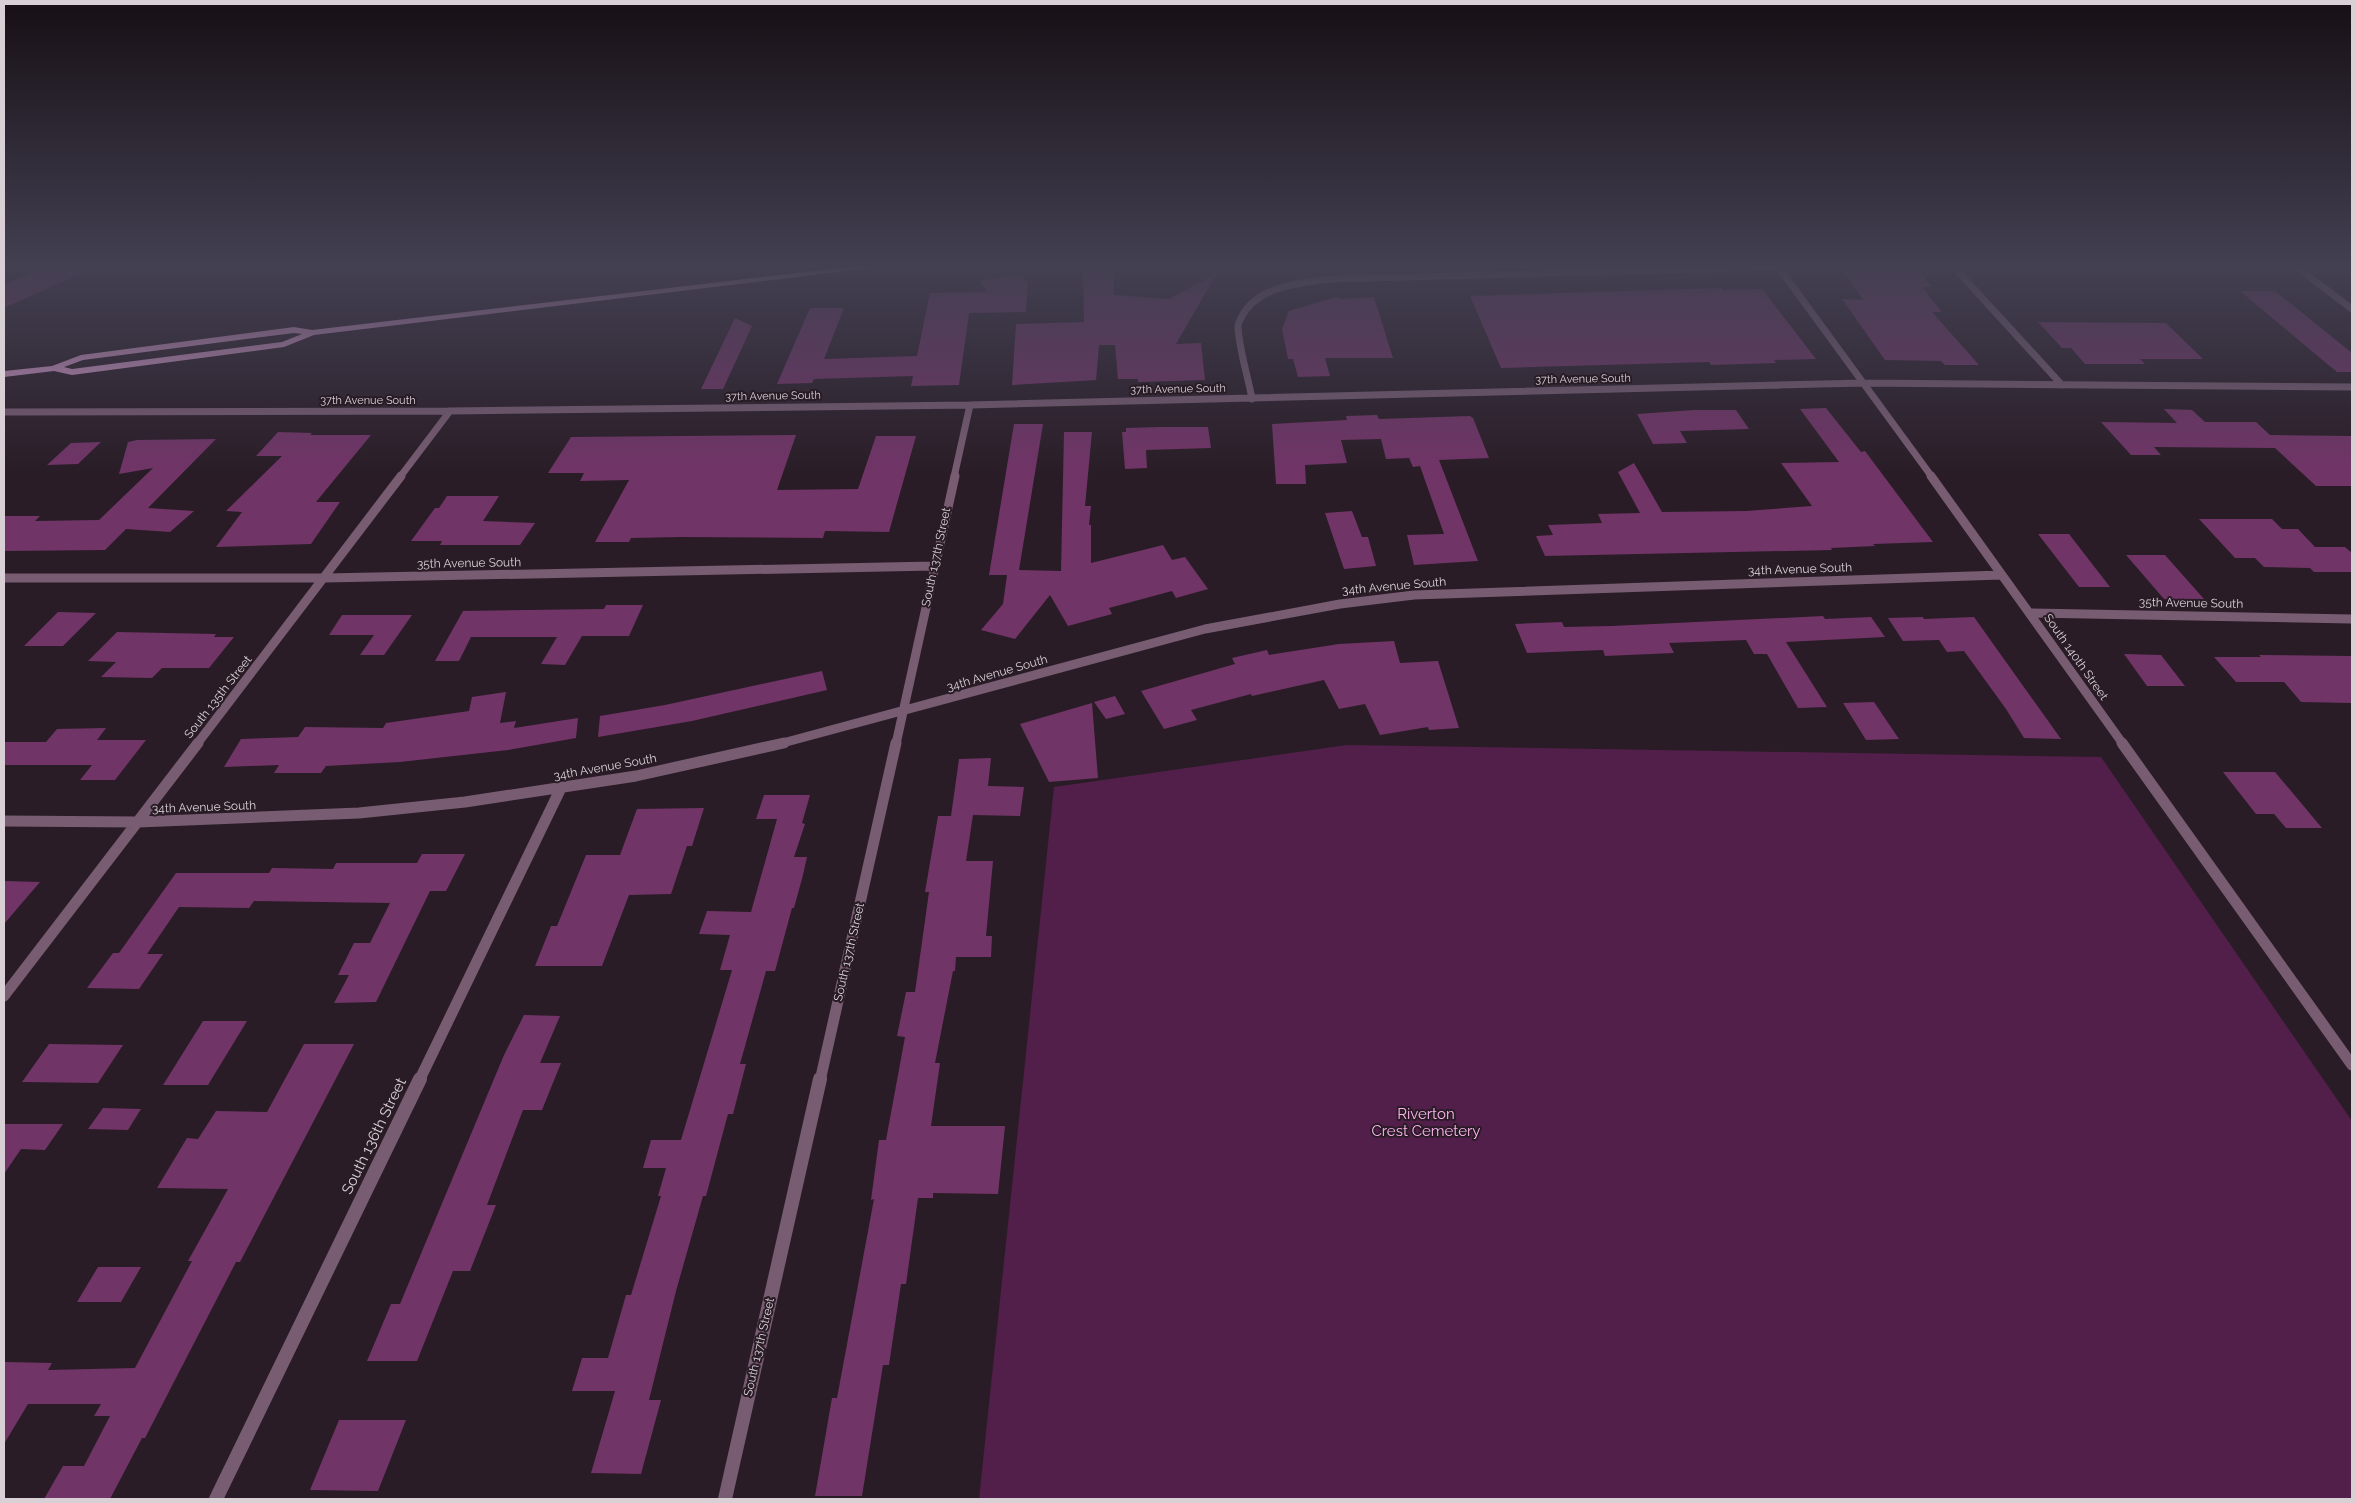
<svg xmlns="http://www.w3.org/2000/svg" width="2356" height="1503" viewBox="0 0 2356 1503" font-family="Raleway,sans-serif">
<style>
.green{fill:#521f4a}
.building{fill:#713467}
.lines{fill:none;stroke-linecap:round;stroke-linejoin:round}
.street-far3{stroke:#785c72;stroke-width:7}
.street-far2{stroke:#785c72;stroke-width:9}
.street-far1{stroke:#785c72;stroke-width:11}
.street{stroke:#785c72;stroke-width:14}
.primary{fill:#d197c5;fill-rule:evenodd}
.labels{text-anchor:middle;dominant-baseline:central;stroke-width:4;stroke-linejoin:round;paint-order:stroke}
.far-street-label{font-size:11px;fill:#d9d0d6;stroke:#291c26}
.street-label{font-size:12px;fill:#d9d0d6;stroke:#291c26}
.near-park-label{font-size:15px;fill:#feb5ef;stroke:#291c26}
.near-street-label{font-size:15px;fill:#d9d0d6;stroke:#291c26}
</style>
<rect width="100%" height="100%" fill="#291c26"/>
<path class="green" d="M 1347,745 L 2101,757 L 2352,1121 L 2352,1499 L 979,1499 L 1054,787 Z"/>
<path class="building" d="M 48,265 L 86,271 L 4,308 L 4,285 Z
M 1871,265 L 1914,265 L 1932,287 L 1922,287 L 1942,312 L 1932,312 L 1979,365 L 1945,365 L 1941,361 L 1885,360 L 1842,299 L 1863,300 L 1844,271 L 1877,272 Z
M 1083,266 L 1113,266 L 1114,295 L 1169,299 L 1217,273 L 1176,344 L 1201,343 L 1205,380 L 1138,382 L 1138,379 L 1118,379 L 1115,345 L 1099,345 L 1096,380 L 1012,385 L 1016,324 L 1084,322 Z
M 1021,274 L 1028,284 L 1026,312 L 969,313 L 959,385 L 911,386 L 913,376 L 814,379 L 812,383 L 777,384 L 810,308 L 844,308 L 824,359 L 917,356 L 930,293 L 987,292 L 980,281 Z
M 1721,288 L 1723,290 L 1762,289 L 1816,359 L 1774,360 L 1776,363 L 1711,365 L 1709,362 L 1501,368 L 1470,296 Z
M 2240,291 L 2275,291 L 2352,353 L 2352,372 L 2337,372 Z
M 1336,297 L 1340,299 L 1374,297 L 1393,358 L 1325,358 L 1330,376 L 1298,377 L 1293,359 L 1288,359 L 1282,329 L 1289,311 Z
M 735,318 L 752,326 L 723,389 L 701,389 Z
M 2038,322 L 2166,323 L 2203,359 L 2140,359 L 2145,364 L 2085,364 L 2071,348 L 2062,348 Z
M 1826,408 L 1861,452 L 1865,451 L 1933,542 L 1873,544 L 1875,546 L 1831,548 L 1832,550 L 1545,556 L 1536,536 L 1553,535 L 1548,525 L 1602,523 L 1598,514 L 1640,513 L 1618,472 L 1634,463 L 1662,512 L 1746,511 L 1812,506 L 1781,463 L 1839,462 L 1800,409 Z
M 2164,409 L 2192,410 L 2205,422 L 2256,422 L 2270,435 L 2352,436 L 2352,486 L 2316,486 L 2275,448 L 2154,447 L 2161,455 L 2131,455 L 2101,422 L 2177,423 Z
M 1694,410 L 1736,410 L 1749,429 L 1680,431 L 1687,443 L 1653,444 L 1637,414 Z
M 1377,415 L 1379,419 L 1470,416 L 1473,418 L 1489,458 L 1439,460 L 1478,561 L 1414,565 L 1407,535 L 1444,534 L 1420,466 L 1413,467 L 1409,458 L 1386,459 L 1381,439 L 1341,440 L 1347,463 L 1305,465 L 1306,484 L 1276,484 L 1272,424 L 1347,420 L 1346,416 Z
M 1014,424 L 1043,424 L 1019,570 L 1061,571 L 1064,432 L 1092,432 L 1085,506 L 1091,506 L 1089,525 L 1091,525 L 1091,563 L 1163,545 L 1172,560 L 1185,557 L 1208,589 L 1176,598 L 1172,591 L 1109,608 L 1112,614 L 1068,626 L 1050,595 L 1015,639 L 981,630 L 1003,604 L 1007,575 L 989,575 Z
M 1159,427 L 1208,427 L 1211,448 L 1146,450 L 1147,468 L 1125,469 L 1122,432 L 1126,432 L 1126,428 Z
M 278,432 L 312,433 L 310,435 L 371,435 L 316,502 L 340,502 L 311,544 L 216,547 L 242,512 L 226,511 L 282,456 L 256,456 Z
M 796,435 L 777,490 L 858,489 L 876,436 L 916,436 L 889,532 L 825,531 L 823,538 L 681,537 L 631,538 L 629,542 L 595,542 L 629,480 L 580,481 L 584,473 L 548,473 L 571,437 Z
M 216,439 L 148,508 L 194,511 L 170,532 L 126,529 L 105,550 L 4,551 L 4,516 L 40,516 L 35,521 L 99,520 L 153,468 L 119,474 L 128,442 L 137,440 Z
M 101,442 L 78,464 L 47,465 L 71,443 Z
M 447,496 L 499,496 L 483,521 L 535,523 L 520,545 L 440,545 L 442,541 L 411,541 L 435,508 L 439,508 Z
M 1352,511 L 1362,537 L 1368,537 L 1376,566 L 1344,569 L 1325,513 Z
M 2199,519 L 2272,519 L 2282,529 L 2298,529 L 2315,547 L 2345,547 L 2352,553 L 2352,572 L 2314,572 L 2310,568 L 2264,567 L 2255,558 L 2235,558 Z
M 2038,534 L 2069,534 L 2110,587 L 2079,587 Z
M 2126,555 L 2165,555 L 2204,599 L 2164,599 Z
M 606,605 L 643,605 L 629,636 L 582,636 L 565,665 L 541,664 L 557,637 L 471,637 L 459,661 L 435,661 L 463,611 L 604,609 Z
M 58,612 L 96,613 L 63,646 L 24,646 Z
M 342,615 L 412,615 L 384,655 L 360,655 L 374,635 L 329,635 Z
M 1823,616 L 1825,619 L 1871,617 L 1885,637 L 1786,642 L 1827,707 L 1798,708 L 1767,654 L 1754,654 L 1746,640 L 1669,643 L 1674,653 L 1605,656 L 1603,650 L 1527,653 L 1515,624 L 1562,622 L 1564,627 L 1612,626 Z
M 1923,617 L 1924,619 L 1974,617 L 2061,739 L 2024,738 L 2006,709 L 1964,651 L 1947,652 L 1939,640 L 1903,641 L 1888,618 Z
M 117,632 L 216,634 L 214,637 L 234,637 L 209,668 L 162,668 L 152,678 L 101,677 L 116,662 L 88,661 Z
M 1394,641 L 1400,663 L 1438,661 L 1459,728 L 1429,730 L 1428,727 L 1380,735 L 1365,704 L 1339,709 L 1324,680 L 1252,696 L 1251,694 L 1191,710 L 1197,720 L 1164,729 L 1141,691 L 1235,664 L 1232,658 L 1267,650 L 1269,655 L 1339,644 Z
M 2124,654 L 2161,655 L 2185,686 L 2147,686 Z
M 2259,655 L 2352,656 L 2352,703 L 2301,702 L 2284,682 L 2236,682 L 2214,657 L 2261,657 Z
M 822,671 L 827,690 L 692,721 L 598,737 L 600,716 L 665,705 Z
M 506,692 L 500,723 L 516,721 L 514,728 L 578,718 L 576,738 L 508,750 L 400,762 L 326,766 L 321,773 L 274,773 L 279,765 L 224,767 L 241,739 L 298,737 L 305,727 L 383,728 L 386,723 L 469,711 L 472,697 Z
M 1115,696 L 1125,714 L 1106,719 L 1094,702 Z
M 1874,702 L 1899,739 L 1866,740 L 1843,703 Z
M 1092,703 L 1098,778 L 1049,782 L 1020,724 Z
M 106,728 L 97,740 L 146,740 L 115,780 L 80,780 L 92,765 L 4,765 L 4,742 L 46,742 L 57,729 Z
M 991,758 L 988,786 L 1024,787 L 1020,816 L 973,815 L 966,861 L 993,861 L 986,936 L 992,936 L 991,957 L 956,957 L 955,971 L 953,971 L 935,1063 L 940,1063 L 931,1126 L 1005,1126 L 998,1194 L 933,1193 L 933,1198 L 918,1198 L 906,1284 L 901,1284 L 889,1365 L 883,1365 L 862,1496 L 815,1496 L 832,1398 L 837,1398 L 874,1199 L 871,1200 L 879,1140 L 886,1140 L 905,1037 L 897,1036 L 906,992 L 915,992 L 929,892 L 925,892 L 938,816 L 951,816 L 959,759 Z
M 2223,772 L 2275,772 L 2322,828 L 2286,828 L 2274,814 L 2256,814 Z
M 764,795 L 810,795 L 802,823 L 805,824 L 794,857 L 807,857 L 803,875 L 794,908 L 792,908 L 775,971 L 766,971 L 740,1064 L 746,1064 L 733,1114 L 728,1114 L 706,1196 L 703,1196 L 676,1291 L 649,1400 L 661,1400 L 641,1474 L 591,1473 L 615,1391 L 572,1391 L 582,1358 L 608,1358 L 626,1295 L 631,1295 L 661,1196 L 658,1196 L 666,1168 L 643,1168 L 651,1140 L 681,1140 L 732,970 L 720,970 L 730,935 L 699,934 L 707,911 L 751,912 L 777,819 L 756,819 Z
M 704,808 L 692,846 L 687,846 L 671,894 L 629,895 L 602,966 L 535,966 L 551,926 L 557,926 L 586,855 L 620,855 L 637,809 Z
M 422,854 L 465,854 L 446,891 L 430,891 L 376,1002 L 334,1003 L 349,975 L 338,975 L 354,943 L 370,943 L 390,903 L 254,901 L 249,908 L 179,907 L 147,954 L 163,954 L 139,989 L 87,988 L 113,953 L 119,953 L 176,873 L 269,873 L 272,868 L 333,869 L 336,863 L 417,863 Z
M 4,881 L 40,882 L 4,924 Z
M 524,1015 L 560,1016 L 540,1063 L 561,1063 L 542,1110 L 523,1110 L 487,1205 L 496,1205 L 470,1271 L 453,1271 L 417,1361 L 367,1361 L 391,1304 L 400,1304 L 504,1055 Z
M 203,1021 L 247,1021 L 208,1085 L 163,1085 Z
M 49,1044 L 123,1045 L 98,1083 L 22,1082 Z
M 304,1044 L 354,1044 L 240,1262 L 236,1262 L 145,1438 L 142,1438 L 110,1499 L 44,1499 L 63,1466 L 84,1466 L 110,1416 L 94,1416 L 101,1404 L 28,1404 L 4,1444 L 4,1362 L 52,1363 L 48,1370 L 135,1368 L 192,1261 L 188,1261 L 228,1189 L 157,1188 L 187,1138 L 198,1139 L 216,1111 L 267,1112 Z
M 103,1108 L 141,1109 L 128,1130 L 88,1129 Z
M 4,1124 L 63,1124 L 45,1150 L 21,1149 L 4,1174 Z
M 98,1267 L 141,1267 L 121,1302 L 77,1302 Z
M 339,1420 L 406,1420 L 378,1491 L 310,1490 Z"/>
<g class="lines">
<path class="street-far3" d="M 1777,265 L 1932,477
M 1952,265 L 2062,385
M 2294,265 L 2352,309
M 4,268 L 11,265
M 1252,399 C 1248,376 1239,350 1238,326 C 1238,322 1241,319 1242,316 C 1258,286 1300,283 1329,279 L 1779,267
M 4,412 L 450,411 L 970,405 L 1864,383 L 2352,387
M 400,477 L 450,411
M 954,477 L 970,405"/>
<path class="street-far2" d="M 1931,476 L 2123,744
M 4,578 L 325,578 L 934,566
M 2030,613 L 2352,619
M 197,744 L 401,476
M 779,744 L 1205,629 L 1340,604 L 1414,595 L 2001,575
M 896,744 L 955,476"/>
<path class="street-far1" d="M 2122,743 L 2352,1065
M 4,821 L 138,822 L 359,813 L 465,802 L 636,776 L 784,743
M 4,996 L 198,743
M 419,1081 L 561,788
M 820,1081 L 896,743"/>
<path class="street" d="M 216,1499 L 420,1079
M 725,1499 L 820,1079"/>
<path class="primary" d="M 864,265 L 884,265 L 880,267 L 314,335 L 284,347 L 72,375 L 54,371 L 4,377 L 4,371 L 52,366 L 81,355 L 294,327 L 312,330 ZM 294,333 L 302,334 L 282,342 L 72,369 L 64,367 L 83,360 Z"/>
</g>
<linearGradient id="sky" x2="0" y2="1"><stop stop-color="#170f15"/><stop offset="0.56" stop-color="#434052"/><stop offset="1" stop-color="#434052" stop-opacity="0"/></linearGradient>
<rect width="2356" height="475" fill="url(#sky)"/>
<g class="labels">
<g class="far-street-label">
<text transform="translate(1583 379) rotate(-1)">37th Avenue South</text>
<text transform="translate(1178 389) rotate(-1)">37th Avenue South</text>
<text transform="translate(773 396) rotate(-1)">37th Avenue South</text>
<text x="368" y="400">37th Avenue South</text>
</g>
<g class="street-label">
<text transform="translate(936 557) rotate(-78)">South 137th Street</text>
<text transform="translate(469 563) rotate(-1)">35th Avenue South</text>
<text transform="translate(1800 569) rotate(-2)">34th Avenue South</text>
<text transform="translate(1394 586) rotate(-5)">34th Avenue South</text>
<text transform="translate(2191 603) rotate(1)">35th Avenue South</text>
<text transform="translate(2076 657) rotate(55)">South 140th Street</text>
<text transform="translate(997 673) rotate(-16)">34th Avenue South</text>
<text transform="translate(218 697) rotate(-52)">South 135th Street</text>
<text transform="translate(605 767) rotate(-10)">34th Avenue South</text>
<text transform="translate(204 807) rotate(-2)">34th Avenue South</text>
<text transform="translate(849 952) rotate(-77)">South 137th Street</text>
<text transform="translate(759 1347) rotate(-77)">South 137th Street</text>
</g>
<g class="near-park-label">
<text x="1426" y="1114">Riverton<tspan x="1426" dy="17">Crest Cemetery</tspan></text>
</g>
<g class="near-street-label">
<text transform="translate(374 1136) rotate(-64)">South 136th Street</text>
</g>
</g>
<rect width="2356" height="1503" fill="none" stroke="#d9d0d6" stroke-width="10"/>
</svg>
